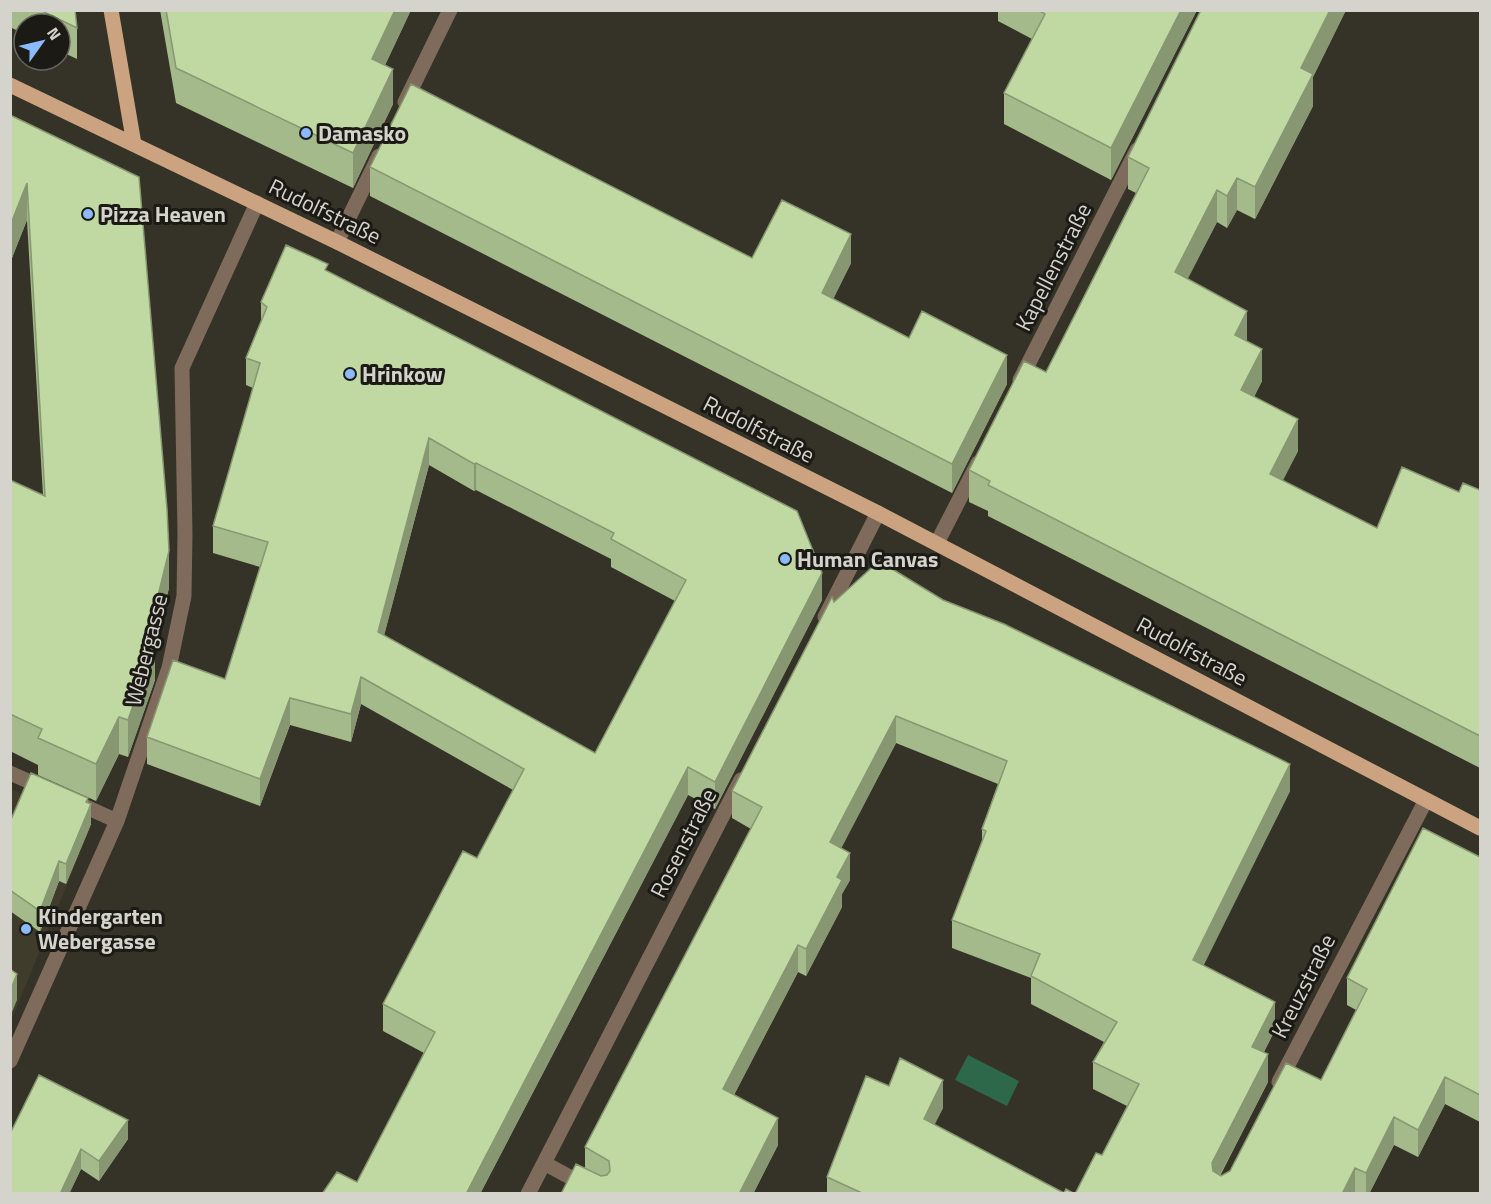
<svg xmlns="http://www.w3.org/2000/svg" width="1491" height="1204" viewBox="0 0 1491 1204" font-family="'Titillium Web',sans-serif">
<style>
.built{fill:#403c2b}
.water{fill:#2d684b}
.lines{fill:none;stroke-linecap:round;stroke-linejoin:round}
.minor{stroke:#7f6b5b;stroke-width:15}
.major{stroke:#cba381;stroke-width:15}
.wall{fill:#a5ba8a;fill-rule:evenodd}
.shaded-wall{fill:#869771}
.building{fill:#c0d8a1;stroke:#869771;stroke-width:1.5;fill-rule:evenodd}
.poi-dot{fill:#8bb9fc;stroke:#1b1a15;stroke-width:2}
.labels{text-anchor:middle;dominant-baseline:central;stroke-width:6;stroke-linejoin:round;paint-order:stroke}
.poi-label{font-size:22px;font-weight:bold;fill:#d4d3cc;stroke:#1b1a15;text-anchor:start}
.street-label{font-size:22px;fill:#d4d3cc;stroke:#1b1a15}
</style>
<rect width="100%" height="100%" fill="#353227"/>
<path class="built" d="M 11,789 L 92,824 L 11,1021 Z"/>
<path class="water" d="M 968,1055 L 1019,1081 L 1007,1106 L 955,1080 Z"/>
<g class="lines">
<path class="minor" d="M 405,102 L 450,10
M 337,242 L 379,156
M 1020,380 L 1137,150
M 937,543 L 978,463
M 825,617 L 878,513
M 10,773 L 46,789
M 73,801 L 117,821
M 10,1061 L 117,821 L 169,668 L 184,596 L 185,534 L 182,368 L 257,203
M 1279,1082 L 1426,800
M 544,1163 L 601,1194
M 528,1194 L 741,780"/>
<path class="major" d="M 111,10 L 134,144
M 10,85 L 337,242 L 878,513 L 1480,828"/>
</g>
<path class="wall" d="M 10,10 L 75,10 L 77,28 L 77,59 L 60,51 L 60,24 L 24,24 L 24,34 L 10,27 Z
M 160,10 L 411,10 L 385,65 L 393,104 L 353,188 L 176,103 Z
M 998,10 L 1197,10 L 1111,180 L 1004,124 L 1004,93 L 1032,39 L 998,21 Z
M 1201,10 L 1346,10 L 1313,77 L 1313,106 L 1255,219 L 1237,210 L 1227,228 L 1217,222 L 1187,279 L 1247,342 L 1262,381 L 1254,397 L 1298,451 L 1282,481 L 1377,528 L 1459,492 L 1480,490 L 1480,768 L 988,516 L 988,511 L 969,502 L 969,470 L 1046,372 L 1136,193 L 1128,189 L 1128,157 Z
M 10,115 L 169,588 L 155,645 L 155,680 L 128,757 L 119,754 L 96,801 L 38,775 L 38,765 L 10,751 L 10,480 L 43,495 L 27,220 L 10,263 Z
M 370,167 L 752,258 L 851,263 L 833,299 L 909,338 L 1007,384 L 952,493 L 370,196 Z
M 328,272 L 822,600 L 715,809 L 688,795 L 480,1194 L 322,1194 L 357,1182 L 424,1053 L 383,1031 L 383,1004 L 477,858 L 513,790 L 361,704 L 351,742 L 290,725 L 260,806 L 147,764 L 147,737 L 225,679 L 260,567 L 213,553 L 213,526 L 253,388 L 246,385 L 246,358 L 261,321 L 261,302 ZM 429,465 L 474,491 L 476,490 L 611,559 L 611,567 L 675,601 L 595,753 L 384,635 Z
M 943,600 L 1290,791 L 1203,965 L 1275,1030 L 1264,1052 L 1268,1082 L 1220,1176 L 1221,1176 L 1230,1171 L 1321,1080 L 1356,1010 L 1347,1005 L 1347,978 L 1480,857 L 1480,1122 L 1445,1104 L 1418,1157 L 1394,1145 L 1369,1194 L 1075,1194 L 1102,1155 L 1127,1106 L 1093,1089 L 1093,1062 L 1104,1042 L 1031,1004 L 1031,978 L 952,948 L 952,920 L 982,841 L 982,829 L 998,784 L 896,743 L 841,848 L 850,880 L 842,894 L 842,907 L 806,976 L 798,972 L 734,1095 L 778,1145 L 753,1194 L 561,1194 L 585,1169 L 585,1147 L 751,829 L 732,818 L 732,791 L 834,602 Z
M 88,802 L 91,824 L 66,884 L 59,881 L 40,932 L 10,911 L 10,822 Z
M 943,1108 L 934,1124 L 1064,1193 L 1075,1194 L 827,1194 L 827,1177 Z
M 10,1134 L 128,1139 L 99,1181 L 81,1169 L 69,1194 L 10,1194 Z"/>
<path class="shaded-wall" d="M 395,10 L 411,10 L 372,93 L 372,59 Z
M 1181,10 L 1197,10 L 1111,180 L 1111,148 Z
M 1330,10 L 1346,10 L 1313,77 L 1313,106 L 1255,219 L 1255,187 L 1301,68 Z
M 393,69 L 393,104 L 353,188 L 353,153 Z
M 1237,178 L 1237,210 L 1227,228 L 1227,196 Z
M 27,183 L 27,220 L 10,263 L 10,226 Z
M 1217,190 L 1217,222 L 1175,304 L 1175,272 Z
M 851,234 L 851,263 L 822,322 L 822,293 Z
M 1247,311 L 1247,343 L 1235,335 Z
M 1262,349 L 1262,381 L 1241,422 L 1241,390 Z
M 1007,355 L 1007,384 L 952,493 L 952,464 Z
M 1298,419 L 1298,451 L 1270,506 L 1270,474 Z
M 429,438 L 429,465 L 378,659 L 378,632 Z
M 476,463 L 476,490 L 474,491 L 474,464 Z
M 169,551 L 169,588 L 155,645 L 155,680 L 128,757 L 128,720 L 147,640 Z
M 822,573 L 822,600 L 715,809 L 715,782 Z
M 361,677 L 361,704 L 351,742 L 351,714 Z
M 290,698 L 290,725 L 260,806 L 260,779 Z
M 896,716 L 896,743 L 830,870 L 830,842 Z
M 119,717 L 119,754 L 96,801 L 96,764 Z
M 1290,764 L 1290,791 L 1193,987 L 1193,960 Z
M 688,767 L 688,795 L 480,1194 L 466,1194 Z
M 88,798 L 88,812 L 91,804 L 91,824 L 66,884 L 66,864 Z
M 850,853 L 850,880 L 842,894 L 842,907 L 806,976 L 806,949 L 837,877 Z
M 59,861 L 59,881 L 40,932 L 40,911 Z
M 798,945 L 798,972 L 723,1116 L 723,1089 Z
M 17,974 L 17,1000 L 10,1017 L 10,991 Z
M 1275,1002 L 1275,1030 L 1252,1074 L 1252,1047 Z
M 1268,1054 L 1268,1082 L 1212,1190 L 1212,1163 Z
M 1445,1077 L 1445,1104 L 1418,1157 L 1418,1130 Z
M 943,1080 L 943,1108 L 924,1146 L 924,1119 Z
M 1394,1117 L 1394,1145 L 1369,1194 L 1366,1194 L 1366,1173 Z
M 778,1118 L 778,1145 L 753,1194 L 739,1194 Z
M 128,1120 L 128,1139 L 99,1181 L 99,1161 Z
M 81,1149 L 81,1169 L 69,1194 L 60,1194 Z
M 1355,1168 L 1355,1194 L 1342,1194 Z"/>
<path class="building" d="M 40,10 L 75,10 L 77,28 Z
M 166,10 L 395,10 L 372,59 L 393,69 L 353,153 L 176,68 Z
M 1038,10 L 1181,10 L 1111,148 L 1004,93 L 1045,14 Z
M 1201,10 L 1330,10 L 1301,68 L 1313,74 L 1255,187 L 1237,178 L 1227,196 L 1217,190 L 1175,272 L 1247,311 L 1235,335 L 1262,349 L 1241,390 L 1298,419 L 1270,474 L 1377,528 L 1402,467 L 1459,492 L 1463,483 L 1480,490 L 1480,736 L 988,485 L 990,481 L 969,470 L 1024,361 L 1046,372 L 1149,168 L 1128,157 Z
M 411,84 L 752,258 L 782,200 L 851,234 L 822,293 L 909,338 L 922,311 L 1007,355 L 952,464 L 370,167 Z
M 10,115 L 139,177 L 167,509 L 169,551 L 147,640 L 155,643 L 128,720 L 119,717 L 96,764 L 38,738 L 42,729 L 10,714 L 10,480 L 45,496 L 27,183 L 10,226 Z
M 286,245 L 328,264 L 325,270 L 797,511 L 822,573 L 715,782 L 688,767 L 466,1194 L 322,1194 L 337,1172 L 357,1182 L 435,1032 L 383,1004 L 463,851 L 477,858 L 524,769 L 361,677 L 351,714 L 290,698 L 260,779 L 147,737 L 173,660 L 225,679 L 268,542 L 213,526 L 260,363 L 246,358 L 267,307 L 261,302 ZM 429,438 L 474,464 L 476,463 L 614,533 L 611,539 L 686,580 L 595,753 L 378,632 Z
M 879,561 L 943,600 L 1004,624 L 1290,764 L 1193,960 L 1275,1002 L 1252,1047 L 1268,1054 L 1212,1163 L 1213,1171 L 1221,1176 L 1230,1171 L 1286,1063 L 1321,1080 L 1367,989 L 1347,978 L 1423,828 L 1480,857 L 1480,1095 L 1445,1077 L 1418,1130 L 1394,1117 L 1366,1173 L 1355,1168 L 1342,1194 L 1075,1194 L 1096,1153 L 1102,1155 L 1139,1084 L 1093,1062 L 1117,1022 L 1031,976 L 1040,954 L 952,920 L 986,831 L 982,829 L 1007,761 L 896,716 L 830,842 L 850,853 L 837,877 L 842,880 L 806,949 L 798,945 L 723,1089 L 778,1118 L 739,1194 L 561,1194 L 576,1164 L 601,1176 L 607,1175 L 610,1171 L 609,1161 L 585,1147 L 762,807 L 732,791 L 832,597 L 834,602 Z
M 31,773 L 88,798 L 86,802 L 91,804 L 66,864 L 59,861 L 40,911 L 10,890 L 10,822 Z
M 10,969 L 17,974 L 10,991 Z
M 900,1058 L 943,1080 L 924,1119 L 1064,1193 L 1066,1189 L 1075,1194 L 864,1194 L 827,1177 L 866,1076 L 889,1086 Z
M 39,1075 L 128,1120 L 99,1161 L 81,1149 L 60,1194 L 10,1194 L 10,1134 Z"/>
<g class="poi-dot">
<circle cx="306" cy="133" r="6"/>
<circle cx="88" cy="214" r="6"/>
<circle cx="350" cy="374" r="6"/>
<circle cx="785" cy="559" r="6"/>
<circle cx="26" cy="929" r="6"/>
</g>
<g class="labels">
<g class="poi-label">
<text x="318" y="133">Damasko</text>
<text x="100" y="214">Pizza Heaven</text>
<text x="362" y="374">Hrinkow</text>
<text x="797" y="559">Human Canvas</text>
<text x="38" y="916">Kindergarten<tspan x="38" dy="25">Webergasse</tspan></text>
</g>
<g class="street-label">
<text transform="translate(325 211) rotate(26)">Rudolfstraße</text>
<text transform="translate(1053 267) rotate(-63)">Kapellenstraße</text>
<text transform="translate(759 429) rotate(27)">Rudolfstraße</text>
<text transform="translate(146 650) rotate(-76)">Webergasse</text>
<text transform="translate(1192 651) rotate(28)">Rudolfstraße</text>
<text transform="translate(683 843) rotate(-63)">Rosenstraße</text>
<text transform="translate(1303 986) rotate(-63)">Kreuzstraße</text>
</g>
</g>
<rect width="1491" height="1204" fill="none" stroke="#d4d3cc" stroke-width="24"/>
<g transform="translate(42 42) rotate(56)"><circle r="28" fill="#1b1a15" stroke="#65645e" stroke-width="1.5"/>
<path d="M0-4.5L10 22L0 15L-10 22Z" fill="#8bb9fc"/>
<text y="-9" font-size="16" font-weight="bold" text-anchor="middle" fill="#d4d3cc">N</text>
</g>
</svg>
